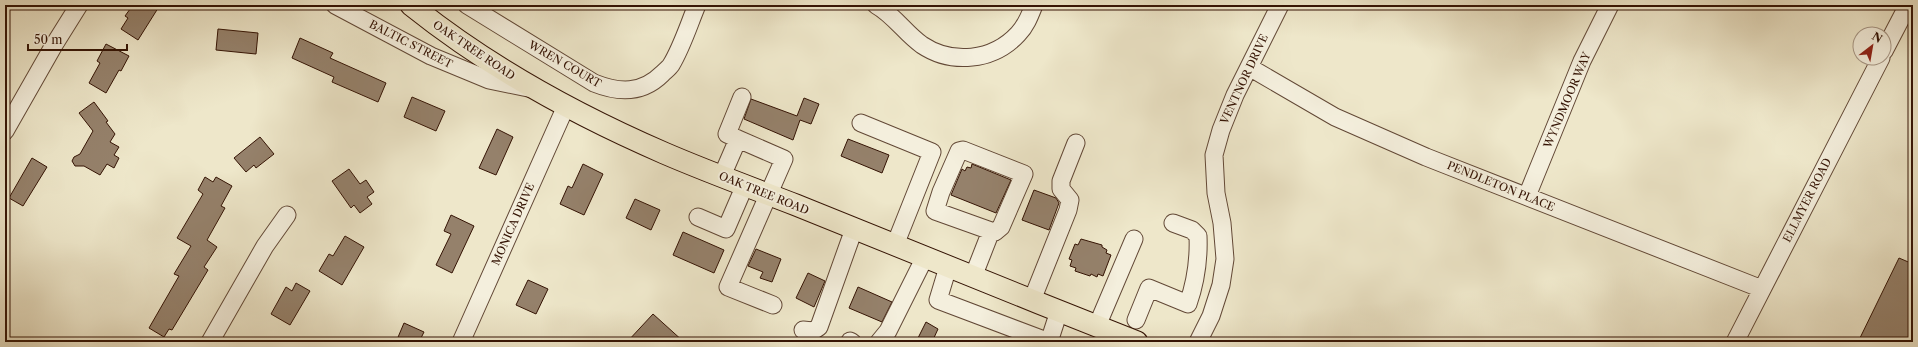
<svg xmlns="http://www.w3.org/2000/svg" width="1918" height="347" viewBox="0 0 1918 347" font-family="'Libre Caslon Text',serif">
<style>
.building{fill:#95816b;stroke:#341304}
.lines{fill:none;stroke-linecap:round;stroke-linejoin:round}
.minor-casing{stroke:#624836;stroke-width:19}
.major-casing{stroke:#341304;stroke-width:23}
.minor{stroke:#f4efdd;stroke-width:17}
.major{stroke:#eee7ca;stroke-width:21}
.labels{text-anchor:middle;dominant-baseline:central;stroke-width:4;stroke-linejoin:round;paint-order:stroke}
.street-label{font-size:11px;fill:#341304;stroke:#f4efdd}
</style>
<rect width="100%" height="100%" fill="#eee7ca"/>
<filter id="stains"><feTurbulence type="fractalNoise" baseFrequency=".005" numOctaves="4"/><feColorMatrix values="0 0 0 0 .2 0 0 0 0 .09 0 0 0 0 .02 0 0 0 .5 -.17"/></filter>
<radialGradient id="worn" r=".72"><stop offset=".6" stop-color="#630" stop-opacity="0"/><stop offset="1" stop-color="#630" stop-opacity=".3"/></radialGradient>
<path class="building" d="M 133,5 L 160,5 L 138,40 L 121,29 L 128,18 L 125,16 Z
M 218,29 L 258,33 L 256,54 L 216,50 Z
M 300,38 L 333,53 L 330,58 L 386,83 L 378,102 L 332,82 L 334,77 L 292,58 Z
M 106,44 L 129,56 L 121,71 L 119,70 L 106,93 L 89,83 L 100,63 L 97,61 Z
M 412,97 L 445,111 L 436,131 L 404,117 Z
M 804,98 L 819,104 L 811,124 L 800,120 L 793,140 L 744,119 L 751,99 L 797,116 Z
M 94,102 L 108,121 L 106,122 L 115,134 L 110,142 L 119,147 L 114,155 L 119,158 L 114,168 L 107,164 L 100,175 L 84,166 L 75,166 L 72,161 L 74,157 L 80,154 L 93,131 L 79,113 Z
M 497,129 L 513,137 L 496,175 L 479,168 Z
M 260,137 L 274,154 L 256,168 L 254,165 L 246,172 L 234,158 Z
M 848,139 L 889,155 L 882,173 L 841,156 Z
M 32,158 L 47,167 L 23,206 L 9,198 Z
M 583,164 L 603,174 L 584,215 L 560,204 L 568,186 L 572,188 Z
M 972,164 L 1011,180 L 996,213 L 951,195 L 962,169 L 965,171 L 967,167 L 971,168 Z
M 349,169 L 360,184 L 366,180 L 374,192 L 367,197 L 372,204 L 360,213 L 354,205 L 351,208 L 332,181 Z
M 205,177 L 213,182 L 216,177 L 232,186 L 221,206 L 225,208 L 207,240 L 217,247 L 204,267 L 208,270 L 172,330 L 169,329 L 164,337 L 149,328 L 179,276 L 174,274 L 191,246 L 177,238 L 203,194 L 198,190 Z
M 1034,190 L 1056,198 L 1059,203 L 1049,230 L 1022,220 Z
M 635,199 L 660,210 L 651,230 L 626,218 Z
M 451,215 L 474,226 L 452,273 L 436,265 L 451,234 L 444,231 Z
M 683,232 L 724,250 L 714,273 L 673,255 Z
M 345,236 L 364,247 L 342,285 L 319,271 L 329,254 L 333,256 Z
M 1081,239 L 1102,245 L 1102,247 L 1107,250 L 1106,253 L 1111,255 L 1103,276 L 1098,274 L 1097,277 L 1091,274 L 1090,276 L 1075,271 L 1076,268 L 1070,266 L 1072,260 L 1069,259 L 1075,244 L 1078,245 Z
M 756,249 L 781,259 L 772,282 L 760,278 L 763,272 L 748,266 Z
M 1899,258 L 1913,264 L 1913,342 L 1858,342 Z
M 808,273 L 825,281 L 814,307 L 796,298 Z
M 528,280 L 548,289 L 536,314 L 516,305 Z
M 296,283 L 310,291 L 290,325 L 271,314 L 286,287 L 292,291 Z
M 858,287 L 892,302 L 882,322 L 849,308 Z
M 653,314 L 684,342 L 627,342 Z
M 926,322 L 938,329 L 932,342 L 916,342 Z
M 404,323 L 424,332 L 419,342 L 396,342 Z"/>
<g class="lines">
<g class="minor-casing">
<path id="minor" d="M 335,5 L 431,56 L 489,80 L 528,88
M 467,5 L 594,83 C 619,93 642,94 662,74 C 665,71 669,68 671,65 C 682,47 689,24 697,5
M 876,5 C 894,15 905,33 922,45 C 952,65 993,61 1018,34 C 1026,26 1030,15 1034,5
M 1884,51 L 1908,5
M 1249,67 L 1335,117 L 1426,157 L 1762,289
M 861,123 L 932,152 L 895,245
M 5,131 L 54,45 L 79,5
M 738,139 L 727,134 L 742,97
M 722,176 L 738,139 L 784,159 L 728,287 L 773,305
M 1527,196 L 1582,61 L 1610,5
M 698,217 L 726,229 L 745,185
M 948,267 L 938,300 L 1049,342 L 1059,311
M 973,277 L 991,231 L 935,211 L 941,192 L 959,151 L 963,150 L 1024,174 L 1001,227 L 995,232 L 991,231
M 1032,300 L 1068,210 L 1070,200 L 1061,189 L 1061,181 L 1076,143
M 1136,320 L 1149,288 L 1188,304 C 1196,281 1199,260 1198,236 L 1192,230 L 1173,223
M 1097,326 L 1134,239
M 803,330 L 813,331 L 819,327 L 854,229
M 850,341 L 852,342
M 210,342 L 265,246 L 287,215
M 461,342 L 566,106
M 879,342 L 888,331 L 925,257
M 1198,342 L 1211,316 L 1221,285 L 1225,259 L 1222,223 L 1216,193 L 1214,155 L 1221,130 L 1235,95 L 1280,5
M 1735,342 L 1881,58"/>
</g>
<g class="major-casing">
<path id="major" d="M 411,5 C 487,66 574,114 664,153 C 708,172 752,188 796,205 C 909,251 1023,297 1137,342"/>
</g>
<use href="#minor" class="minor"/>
<use href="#major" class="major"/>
</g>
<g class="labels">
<g class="street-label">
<text transform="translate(411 44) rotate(27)">BALTIC STREET</text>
<text transform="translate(474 50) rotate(34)">OAK TREE ROAD</text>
<text transform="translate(565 64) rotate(30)">WREN COURT</text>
<text transform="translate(1244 79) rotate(-65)">VENTNOR DRIVE</text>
<text transform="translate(1567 100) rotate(-67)">WYNDMOOR WAY</text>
<text transform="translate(1501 186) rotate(22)">PENDLETON PLACE</text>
<text transform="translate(764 193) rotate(22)">OAK TREE ROAD</text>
<text transform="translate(1807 200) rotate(-63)">ELLMYER ROAD</text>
<text transform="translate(513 224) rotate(-66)">MONICA DRIVE</text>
</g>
</g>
<rect width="1918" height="347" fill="none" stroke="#eee7ca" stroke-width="20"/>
<rect x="6" y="6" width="1906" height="335" fill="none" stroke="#341304" stroke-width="2"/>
<rect x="10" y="10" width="1898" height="327" fill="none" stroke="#341304"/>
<g transform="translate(1872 46) rotate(31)"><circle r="19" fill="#f4efdd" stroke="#a79786"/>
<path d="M0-3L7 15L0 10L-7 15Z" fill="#8f2418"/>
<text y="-6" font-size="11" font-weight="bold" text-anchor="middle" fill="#341304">N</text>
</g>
<path d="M28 44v6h99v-6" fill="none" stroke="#341304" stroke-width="2"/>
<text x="34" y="44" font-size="12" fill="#341304" stroke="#f4efdd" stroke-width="3" paint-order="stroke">50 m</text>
<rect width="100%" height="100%" filter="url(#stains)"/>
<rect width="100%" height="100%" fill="url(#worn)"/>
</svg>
